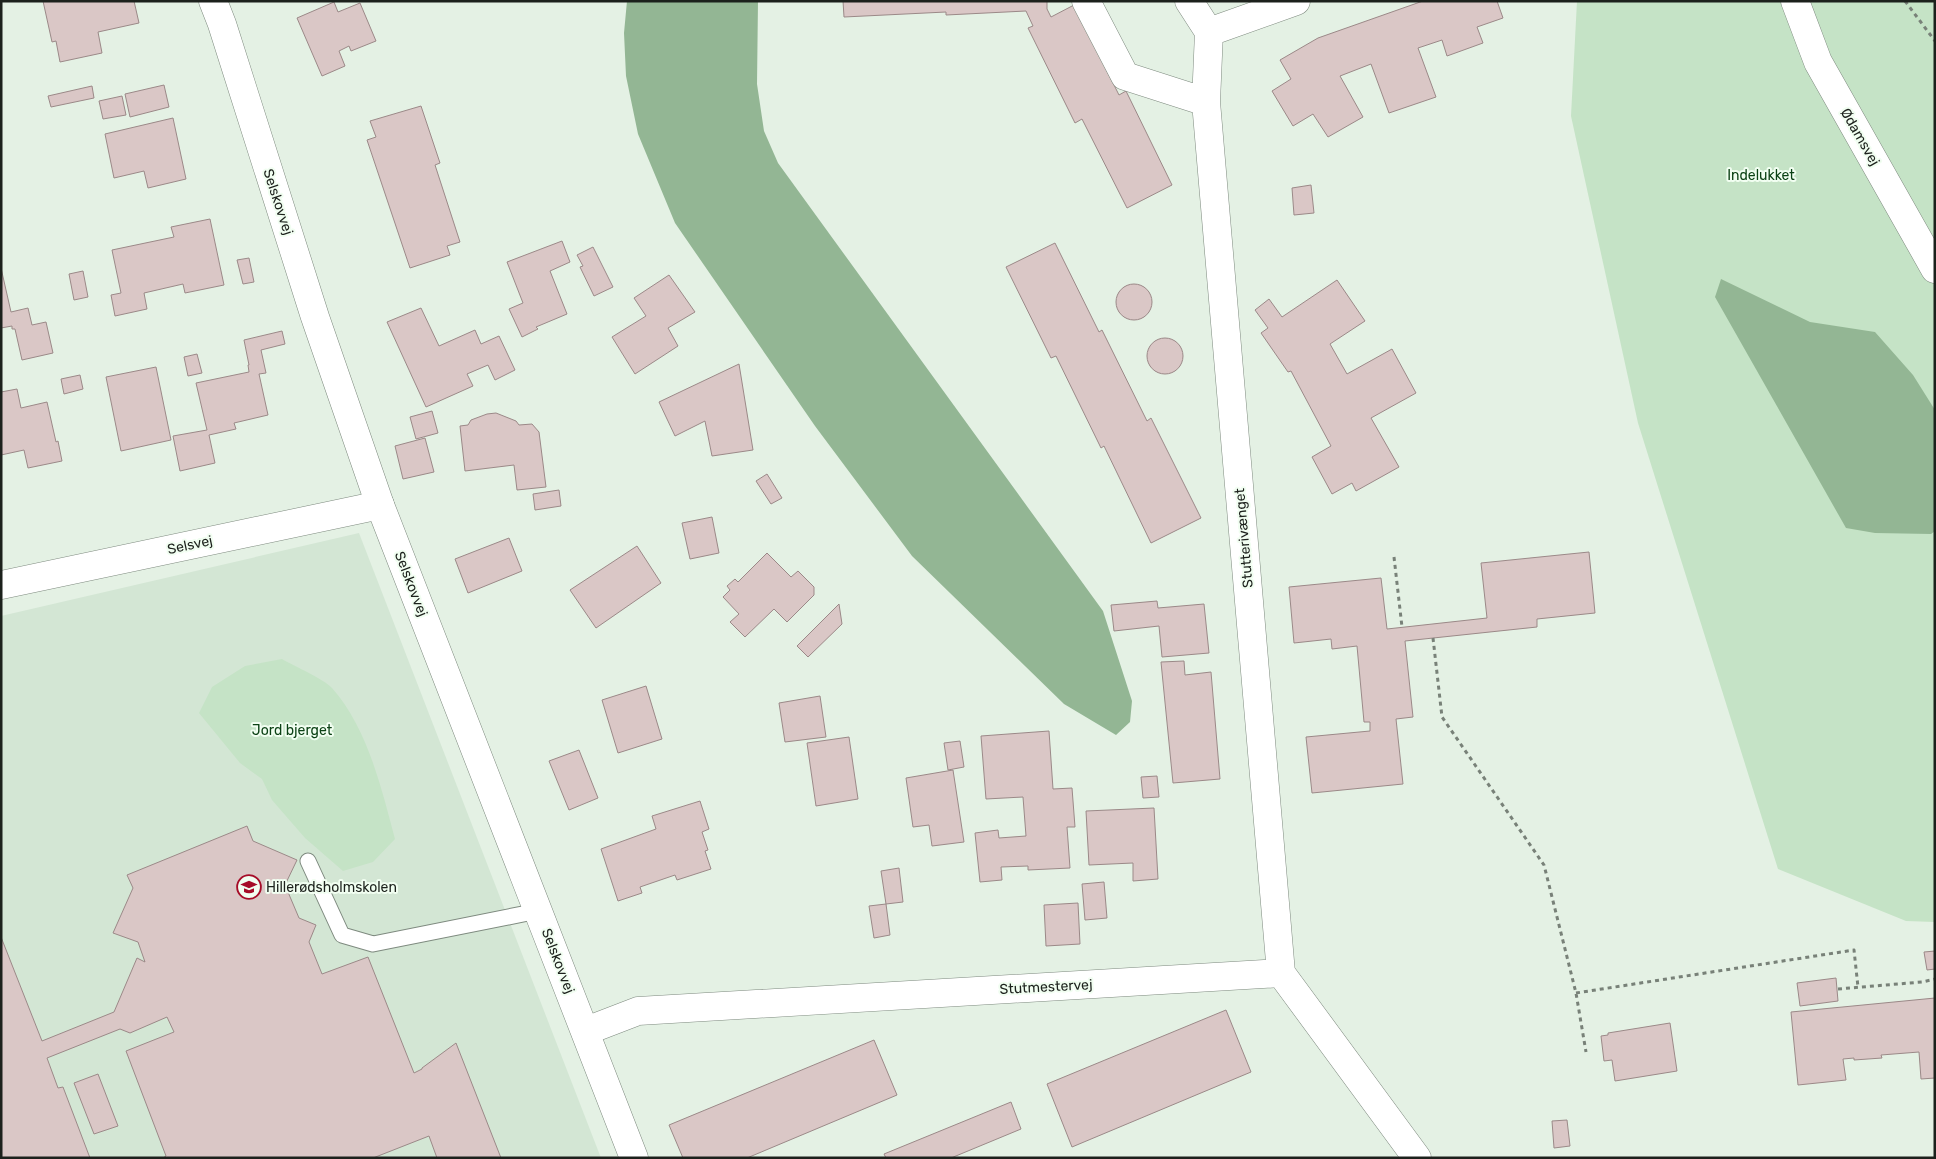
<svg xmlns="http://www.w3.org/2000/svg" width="1936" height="1159" viewBox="0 0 1936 1159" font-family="Rubik,sans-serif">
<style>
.built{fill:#d3e6d4}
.green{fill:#c5e3c6}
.water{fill:#93b694}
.building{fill:#dac7c6;stroke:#9b8988}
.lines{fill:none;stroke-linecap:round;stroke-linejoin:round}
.service-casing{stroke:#7e8a7f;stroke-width:17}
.minor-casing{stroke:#7e8a7f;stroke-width:29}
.tertiary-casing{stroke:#7e8a7f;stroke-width:29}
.path{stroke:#788178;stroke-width:3;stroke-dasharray:4 4;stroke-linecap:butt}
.service{stroke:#fff;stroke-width:15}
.minor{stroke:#fff;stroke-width:28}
.tertiary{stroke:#fff;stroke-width:28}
.labels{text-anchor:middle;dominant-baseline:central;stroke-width:4;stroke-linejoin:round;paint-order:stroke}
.street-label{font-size:14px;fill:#1c211c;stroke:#f1fef1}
.park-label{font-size:14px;fill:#0c4215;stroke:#f1fef1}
.poi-label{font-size:14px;fill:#1c211c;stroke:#f1fef1;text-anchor:start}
</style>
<rect width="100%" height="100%" fill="#e4f1e4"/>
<path class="built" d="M 359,533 L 601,1158 L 1,1158 L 1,616 Z"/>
<path class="green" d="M 1577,1 L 1935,1 L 1935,922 L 1906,921 L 1778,869 L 1638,423 L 1571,116 Z
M 282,659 C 294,666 324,679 332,688 C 368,729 381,787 395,839 L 373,862 L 343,871 L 305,838 L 272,800 L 262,779 L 240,763 L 199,713 L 212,687 L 245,666 Z"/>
<path class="water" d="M 627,1 L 758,1 L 757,84 L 764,131 L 778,163 L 1103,611 L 1132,701 L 1130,722 L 1116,735 L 1064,704 L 912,556 L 815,426 L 675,223 L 638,134 L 626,76 L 624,33 Z
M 1721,279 L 1810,322 L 1875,332 L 1913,375 L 1935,410 L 1935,531 L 1931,534 L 1875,533 L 1846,528 L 1715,297 Z"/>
<path class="building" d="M 43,1 L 134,1 L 139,23 L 98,32 L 102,53 L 60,62 L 56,41 L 52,42 Z
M 843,1 L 1047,1 L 1047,9 L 1051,17 L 1074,5 L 1119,95 L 1126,91 L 1172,185 L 1127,208 L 1082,119 L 1075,123 L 1028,28 L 1033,26 L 1026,11 L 946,15 L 946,12 L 844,17 Z
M 1423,1 L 1497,1 L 1503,18 L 1477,27 L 1483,43 L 1447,56 L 1442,40 L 1418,48 L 1436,97 L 1389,113 L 1371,64 L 1340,76 L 1363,117 L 1328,137 L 1313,114 L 1293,126 L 1272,91 L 1291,79 L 1280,60 L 1318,38 Z
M 334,2 L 338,12 L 360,3 L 376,41 L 351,51 L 349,46 L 339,51 L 345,66 L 322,76 L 297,18 Z
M 164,85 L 169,107 L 130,117 L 125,94 Z
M 92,86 L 94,98 L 51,107 L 48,96 Z
M 122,96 L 126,115 L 103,119 L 99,101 Z
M 421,106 L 440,163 L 435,165 L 460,242 L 447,246 L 450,255 L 410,268 L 367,140 L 376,137 L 370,121 Z
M 173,118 L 186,179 L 148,188 L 144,171 L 114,178 L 105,134 Z
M 1311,185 L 1314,213 L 1294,215 L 1292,188 Z
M 210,219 L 224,285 L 185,293 L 183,284 L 144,293 L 147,309 L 115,316 L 111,295 L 121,293 L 112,250 L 174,237 L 171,227 Z
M 562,241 L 570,262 L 550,271 L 567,314 L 536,327 L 538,329 L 522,337 L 509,309 L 523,303 L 507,262 Z
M 1055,243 L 1099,332 L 1102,330 L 1147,421 L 1151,418 L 1201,518 L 1151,543 L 1104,446 L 1101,448 L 1056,356 L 1051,358 L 1006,267 Z
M 593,247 L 613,287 L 594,296 L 580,267 L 583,266 L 577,255 Z
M 249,258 L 254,282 L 243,284 L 237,260 Z
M 1,268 L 11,312 L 28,308 L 32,325 L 46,322 L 53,353 L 22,360 L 15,329 L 12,329 L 12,326 L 1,328 Z
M 83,271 L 88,297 L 74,300 L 69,274 Z
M 669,275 L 695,312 L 668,328 L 678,346 L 635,374 L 612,337 L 646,316 L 634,298 Z
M 1337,280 L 1365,321 L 1330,344 L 1347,374 L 1392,349 L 1416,393 L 1371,418 L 1399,467 L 1356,491 L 1352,483 L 1332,494 L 1312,457 L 1331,446 L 1291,371 L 1288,372 L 1261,333 L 1268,328 L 1255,310 L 1269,299 L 1282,317 Z
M1116 302a18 18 0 1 1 36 0a18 18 0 1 1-36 0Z
M 421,308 L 439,346 L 475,330 L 481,344 L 499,336 L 515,370 L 495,380 L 488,365 L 467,374 L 473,386 L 426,407 L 387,322 Z
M 282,331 L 285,344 L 261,350 L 266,373 L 259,374 L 268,415 L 234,423 L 236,429 L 209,435 L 215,463 L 180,471 L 173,436 L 207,430 L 196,383 L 249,372 L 248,365 L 249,365 L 244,340 Z
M1147 356a18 18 0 1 1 36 0a18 18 0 1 1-36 0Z
M 197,354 L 202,373 L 188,376 L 184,357 Z
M 739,364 L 753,450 L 712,456 L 705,421 L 675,436 L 659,402 Z
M 156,367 L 171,440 L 121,451 L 106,377 Z
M 80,375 L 83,389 L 64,394 L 61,379 Z
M 17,389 L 21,408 L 47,402 L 56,442 L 58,441 L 62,461 L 28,468 L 24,450 L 1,455 L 1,392 Z
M 432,411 L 438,433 L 416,439 L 410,417 Z
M 496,413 L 516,421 L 519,425 L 532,424 L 539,432 L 546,487 L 517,490 L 514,465 L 465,471 L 460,426 L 468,425 L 471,420 L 487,414 Z
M 425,438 L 434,472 L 403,479 L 395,446 Z
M 767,474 L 782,498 L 771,504 L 756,481 Z
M 559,490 L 561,506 L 535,510 L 533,494 Z
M 712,517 L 719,553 L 690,559 L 682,523 Z
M 509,538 L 522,571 L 468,593 L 455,559 Z
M 637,546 L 661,583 L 596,628 L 570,590 Z
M 1589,552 L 1595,613 L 1537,619 L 1537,627 L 1405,641 L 1413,717 L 1396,719 L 1403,784 L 1312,793 L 1306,737 L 1370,731 L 1370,722 L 1364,722 L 1357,646 L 1332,649 L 1331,639 L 1294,643 L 1289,587 L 1381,578 L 1387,629 L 1487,618 L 1481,563 Z
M 767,553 L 791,577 L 798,571 L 814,587 L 814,595 L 787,622 L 774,609 L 745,637 L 730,622 L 739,614 L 723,597 L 730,590 L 727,586 L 735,579 L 738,582 Z
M 1157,601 L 1158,608 L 1204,604 L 1209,653 L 1162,657 L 1159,626 L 1114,631 L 1111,605 Z
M 839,604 L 842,624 L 808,657 L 797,646 Z
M 1184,661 L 1185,675 L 1211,672 L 1220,779 L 1173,783 L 1161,662 Z
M 646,686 L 662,739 L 618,753 L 602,700 Z
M 820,696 L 826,737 L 785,742 L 779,703 Z
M 1049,731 L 1053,789 L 1072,788 L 1075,827 L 1067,827 L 1070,868 L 1028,870 L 1028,866 L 1001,867 L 1002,880 L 980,882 L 975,833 L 998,830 L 999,838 L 1026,836 L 1023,797 L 986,799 L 981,736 Z
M 849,737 L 858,799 L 816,806 L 807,743 Z
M 960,741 L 964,767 L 948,770 L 944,743 Z
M 579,750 L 598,798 L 569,810 L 549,761 Z
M 953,770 L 964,842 L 932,846 L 929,825 L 913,827 L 906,778 Z
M 1157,776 L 1159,797 L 1143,798 L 1141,777 Z
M 700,801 L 709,829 L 702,832 L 708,850 L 705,851 L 711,869 L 677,880 L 675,875 L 640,887 L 642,893 L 618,901 L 601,849 L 656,829 L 652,816 Z
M 1154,808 L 1158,879 L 1133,881 L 1133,863 L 1089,865 L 1086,811 Z
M 247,826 L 253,841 L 297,860 L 285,885 L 299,918 L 316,925 L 309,942 L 322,974 L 368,957 L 414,1073 L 422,1069 L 422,1068 L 456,1043 L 501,1158 L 437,1158 L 429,1136 L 373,1158 L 163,1158 L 166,1156 L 126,1051 L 174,1032 L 167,1017 L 130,1033 L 120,1029 L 47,1058 L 58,1088 L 63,1087 L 90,1158 L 1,1158 L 1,937 L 42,1041 L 114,1012 L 137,958 L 145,962 L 138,942 L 113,933 L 133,888 L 127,875 Z
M 899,868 L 903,902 L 886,904 L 881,871 Z
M 1104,882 L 1107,918 L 1085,920 L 1082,884 Z
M 1078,903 L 1080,944 L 1046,946 L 1044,905 Z
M 886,904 L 890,935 L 874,938 L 869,906 Z
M 1935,951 L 1935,969 L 1927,970 L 1924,952 Z
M 1836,978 L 1838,1001 L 1800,1006 L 1797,983 Z
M 1935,998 L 1935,1078 L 1921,1079 L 1919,1052 L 1881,1055 L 1882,1058 L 1854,1060 L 1854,1058 L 1843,1059 L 1846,1080 L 1798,1085 L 1791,1012 Z
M 1226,1010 L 1251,1072 L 1072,1147 L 1047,1084 Z
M 1670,1023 L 1677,1071 L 1615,1081 L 1612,1060 L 1604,1061 L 1601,1036 L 1608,1035 L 1608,1033 Z
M 874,1040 L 897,1095 L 747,1158 L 683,1158 L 669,1125 Z
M 98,1074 L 118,1126 L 94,1134 L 74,1083 Z
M 1011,1102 L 1021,1129 L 951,1158 L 886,1158 L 884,1154 Z
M 1567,1120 L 1570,1146 L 1554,1148 L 1552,1121 Z"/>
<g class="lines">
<g class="service-casing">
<path id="service" d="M 308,861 L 342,935 L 373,944 L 538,911"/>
</g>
<g class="minor-casing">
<path id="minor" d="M 1086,1 L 1125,76 L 1206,102
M 1189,1 L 1209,32
M 1795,1 L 1818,62 L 1935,269
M 1,585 L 380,505
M 1281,973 L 1206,102 L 1209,32 L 1296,1
M 586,1031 L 638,1011 L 1281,973 L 1417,1158"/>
</g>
<g class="tertiary-casing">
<path id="tertiary" d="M 213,1 L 222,24 L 315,317 L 380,505 L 634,1158"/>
</g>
<path class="path" d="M 1905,1 L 1935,41
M 1394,557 L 1402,627
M 1433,638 L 1442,717 L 1544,865 L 1576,993 L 1586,1052
M 1838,989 L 1922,982 L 1935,979
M 1576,993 L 1854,950 L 1858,987"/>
<use href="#service" class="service"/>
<use href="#minor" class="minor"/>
<use href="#tertiary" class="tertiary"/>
</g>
<defs>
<g id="school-ring" transform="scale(1.25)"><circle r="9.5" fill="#f1fef1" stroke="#a60c28" stroke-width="1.5"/><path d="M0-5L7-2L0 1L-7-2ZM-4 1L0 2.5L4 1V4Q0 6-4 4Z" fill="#a60c28"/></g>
</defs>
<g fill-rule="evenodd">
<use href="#school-ring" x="249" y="887"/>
</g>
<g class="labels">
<g class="street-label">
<text transform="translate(1860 137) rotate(60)">Ødamsvej</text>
<text transform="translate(278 202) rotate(72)">Selskovvej</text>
<text transform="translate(1244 538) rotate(-95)">Stutterivænget</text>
<text transform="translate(190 545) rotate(-12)">Selsvej</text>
<text transform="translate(411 584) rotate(69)">Selskovvej</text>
<text transform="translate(558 961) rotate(69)">Selskovvej</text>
<text transform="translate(1046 987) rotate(-3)">Stutmestervej</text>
</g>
<g class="park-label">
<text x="1761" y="175">Indelukket</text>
<text x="292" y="730">Jord bjerget</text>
</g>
<g class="poi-label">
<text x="266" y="887">Hillerødsholmskolen</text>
</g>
</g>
<rect width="1936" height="1159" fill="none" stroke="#1c211c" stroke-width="5"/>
</svg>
